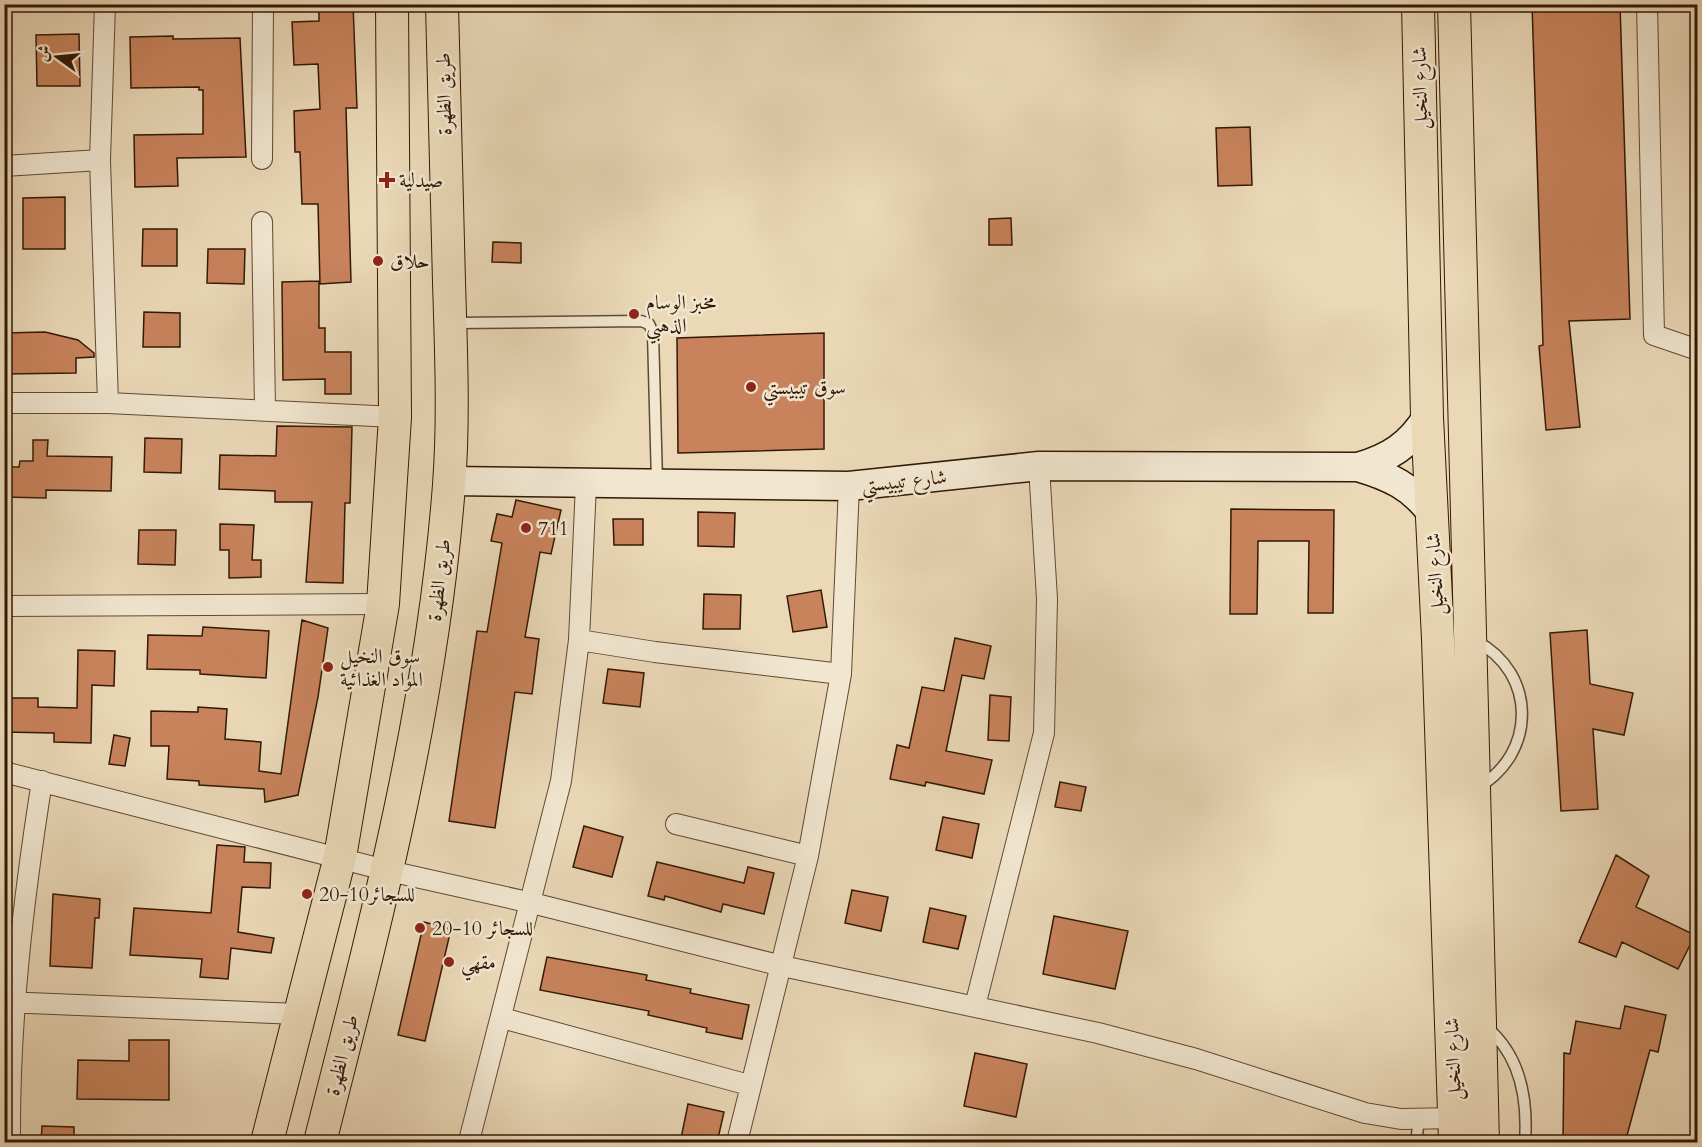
<svg xmlns="http://www.w3.org/2000/svg" width="1702" height="1147" viewBox="0 0 1702 1147" font-family="Cardo,Amiri,serif">
<style>
.building{fill:#c8835c;stroke:#331905;stroke-width:1.5}
.lines{fill:none;stroke-linecap:round;stroke-linejoin:round}
.lane-casing{stroke:#614932;stroke-width:13}
.street-casing{stroke:#614932;stroke-width:22}
.secondary-casing{stroke:#331905;stroke-width:31}
.primary-casing{stroke:#331905;stroke-width:34}
.lane{stroke:#f1e6d0;stroke-width:10}
.street{stroke:#f1e6d0;stroke-width:20}
.secondary{stroke:#f1e6d0;stroke-width:28}
.primary{stroke:#ead8b7;stroke-width:32}
.poi-dot{fill:#8f2418;stroke:#f1e6d0;stroke-width:2}
.labels{text-anchor:middle;dominant-baseline:central;stroke-width:5;stroke-linejoin:round;paint-order:stroke}
.street-label{font-size:20px;fill:#331905;stroke:#f1e6d0}
.poi-label{font-size:20px;fill:#331905;stroke:#f1e6d0;text-anchor:start}
</style>
<rect width="100%" height="100%" fill="#ead8b7"/>
<filter id="stains"><feTurbulence type="fractalNoise" baseFrequency=".00333" numOctaves="4"/><feColorMatrix values="0 0 0 0 .2 0 0 0 0 .09 0 0 0 0 .02 0 0 0 .5 -.17"/></filter>
<radialGradient id="worn" r=".72"><stop offset=".6" stop-color="#630" stop-opacity="0"/><stop offset="1" stop-color="#630" stop-opacity=".3"/></radialGradient>
<path class="building" d="M 319,4 L 353,4 L 357,108 L 346,108 L 351,282 L 320,284 L 318,204 L 302,204 L 300,152 L 295,152 L 294,111 L 320,109 L 318,64 L 294,65 L 292,22 L 319,21 Z
M 1532,4 L 1620,4 L 1630,319 L 1569,321 L 1580,427 L 1546,430 L 1539,346 L 1543,345 Z
M 79,34 L 80,86 L 37,86 L 36,35 Z
M 173,36 L 173,39 L 240,38 L 246,157 L 177,158 L 178,186 L 135,187 L 134,135 L 203,134 L 203,90 L 199,90 L 199,87 L 131,88 L 130,37 Z
M 1250,127 L 1252,185 L 1218,186 L 1216,128 Z
M 65,197 L 65,249 L 23,249 L 23,198 Z
M 1011,218 L 1012,245 L 989,245 L 989,219 Z
M 143,229 L 177,229 L 177,266 L 142,266 Z
M 493,242 L 521,243 L 521,263 L 492,262 Z
M 208,249 L 245,249 L 244,284 L 207,283 Z
M 319,281 L 319,328 L 325,328 L 325,352 L 351,352 L 351,394 L 325,394 L 325,379 L 283,380 L 282,282 Z
M 144,312 L 180,313 L 180,347 L 143,347 Z
M 45,332 L 78,340 L 94,353 L 94,357 L 76,358 L 76,373 L 4,374 L 4,333 Z
M 824,333 L 824,449 L 678,453 L 677,338 Z
M 277,426 L 352,427 L 350,503 L 345,503 L 343,583 L 306,582 L 312,502 L 275,502 L 275,491 L 219,489 L 220,455 L 276,456 Z
M 145,438 L 182,439 L 181,473 L 144,472 Z
M 33,440 L 48,440 L 47,456 L 112,457 L 111,491 L 46,490 L 46,498 L 4,497 L 4,467 L 19,467 L 20,461 L 33,461 Z
M 516,500 L 561,510 L 551,554 L 540,552 L 525,637 L 539,639 L 532,694 L 515,692 L 495,828 L 449,821 L 477,631 L 487,632 L 502,543 L 491,541 L 497,514 L 512,517 Z
M 1231,509 L 1334,510 L 1333,613 L 1308,613 L 1309,541 L 1258,541 L 1257,614 L 1230,614 Z
M 698,512 L 735,513 L 734,547 L 698,546 Z
M 613,519 L 643,519 L 643,545 L 614,545 Z
M 220,524 L 254,525 L 252,560 L 261,560 L 261,577 L 229,578 L 229,550 L 220,550 Z
M 139,530 L 176,530 L 175,565 L 138,564 Z
M 821,590 L 827,627 L 793,632 L 787,596 Z
M 704,594 L 741,595 L 740,629 L 703,629 Z
M 302,620 L 328,628 L 318,697 L 298,795 L 265,802 L 264,789 L 199,785 L 199,781 L 167,779 L 169,746 L 151,746 L 151,711 L 198,712 L 198,707 L 227,709 L 225,739 L 261,742 L 259,771 L 281,774 Z
M 203,627 L 269,631 L 266,678 L 200,674 L 200,670 L 147,669 L 148,635 L 202,636 Z
M 1587,630 L 1590,684 L 1633,693 L 1624,735 L 1593,729 L 1598,809 L 1561,811 L 1550,633 Z
M 955,638 L 991,646 L 984,679 L 962,675 L 946,751 L 992,760 L 984,794 L 926,782 L 925,786 L 890,779 L 897,745 L 909,748 L 922,687 L 944,691 Z
M 78,650 L 115,651 L 114,686 L 92,685 L 91,743 L 54,742 L 54,733 L 4,732 L 4,698 L 38,698 L 38,707 L 77,708 Z
M 608,669 L 644,673 L 640,707 L 603,703 Z
M 990,695 L 1011,697 L 1009,741 L 988,740 Z
M 114,735 L 130,738 L 125,766 L 109,764 Z
M 1060,782 L 1086,787 L 1081,811 L 1055,807 Z
M 943,817 L 979,824 L 972,858 L 936,850 Z
M 584,826 L 623,837 L 612,877 L 573,867 Z
M 217,845 L 245,847 L 244,862 L 271,863 L 270,888 L 242,887 L 238,932 L 274,938 L 271,953 L 231,948 L 228,979 L 200,977 L 202,959 L 130,955 L 134,908 L 211,913 Z
M 1616,855 L 1649,876 L 1636,907 L 1695,935 L 1678,969 L 1622,942 L 1616,957 L 1579,942 Z
M 657,862 L 744,883 L 748,867 L 774,873 L 764,914 L 723,904 L 721,912 L 665,896 L 664,900 L 648,896 Z
M 852,890 L 888,897 L 881,931 L 845,923 Z
M 53,894 L 100,899 L 99,918 L 95,918 L 92,968 L 50,966 Z
M 930,908 L 966,916 L 958,949 L 923,942 Z
M 1054,916 L 1128,931 L 1115,989 L 1043,974 Z
M 424,922 L 451,929 L 425,1041 L 398,1035 Z
M 547,957 L 647,975 L 646,980 L 691,989 L 690,993 L 749,1005 L 742,1039 L 706,1032 L 707,1028 L 648,1015 L 649,1011 L 540,990 Z
M 1625,1006 L 1666,1015 L 1658,1052 L 1650,1050 L 1625,1143 L 1563,1143 L 1564,1053 L 1570,1054 L 1576,1021 L 1620,1029 Z
M 129,1040 L 169,1040 L 169,1100 L 77,1099 L 78,1060 L 129,1061 Z
M 975,1053 L 1027,1064 L 1016,1117 L 964,1106 Z
M 688,1104 L 724,1112 L 717,1143 L 681,1138 Z
M 42,1126 L 74,1127 L 74,1143 L 41,1143 Z"/>
<g class="lines">
<g class="lane-casing">
<path id="lane" d="M 452,323 L 641,321 L 649,324 L 653,333 L 657,482
M 1476,641 C 1537,673 1537,754 1477,788
M 1485,1026 C 1521,1055 1528,1099 1525,1142
M 1416,1142 L 1419,1120"/>
</g>
<g class="street-casing">
<path id="street" d="M 105,4 L 100,160 L 108,403
M 1647,4 L 1654,335 L 1698,350
M 262,159 L 263,4
M 4,166 L 100,160
M 262,222 L 265,409
M 4,403 L 108,403 L 395,417
M 4,606 L 383,604
M 579,640 L 655,652 L 841,674
M 4,772 L 389,871 L 532,903 L 782,966 L 1098,1033 L 1196,1059 L 1365,1113 L 1401,1119 L 1455,1118
M 676,824 L 808,856
M 4,1002 L 299,1014
M 975,1006 L 1044,733 L 1047,599 L 1039,466
M 502,1018 L 749,1085
M 10,1142 C 9,1021 23,901 42,781
M 471,1142 L 470,1137 L 561,781 L 579,640 L 586,484
M 737,1142 L 808,856 L 841,674 L 849,486"/>
</g>
<g class="secondary-casing">
<path id="secondary" d="M 1358,467 C 1389,458 1410,445 1427,417
M 449,481 L 849,486 L 1039,466 L 1358,467 C 1389,476 1413,487 1432,514"/>
</g>
<g class="primary-casing">
<path id="primary" d="M 1418,4 L 1427,417 L 1438,639 L 1455,1142
M 1454,4 L 1483,1142
M 267,1142 L 340,857 L 383,604 L 395,417 L 392,4
M 320,1142 C 375,925 432,709 449,485 C 454,418 451,349 449,282 C 447,190 444,97 442,4"/>
</g>
<use href="#lane" class="lane"/>
<use href="#street" class="street"/>
<use href="#secondary" class="secondary"/>
<use href="#primary" class="primary"/>
</g>
<g class="poi-dot">
<path d="M384 171h6v6h6v6h-6v6h-6v-6h-6v-6h6z"/>
<circle cx="378" cy="261" r="6"/>
<circle cx="634" cy="314" r="6"/>
<circle cx="751" cy="387" r="6"/>
<circle cx="526" cy="528" r="6"/>
<circle cx="328" cy="667" r="6"/>
<circle cx="307" cy="894" r="6"/>
<circle cx="420" cy="928" r="6"/>
<circle cx="449" cy="962" r="6"/>
</g>
<g class="labels">
<g class="street-label">
<text transform="translate(1420 88) rotate(-91)">شارع النخيل</text>
<text transform="translate(444 94) rotate(-91)">طريق الظهرة</text>
<text transform="translate(904 481) rotate(-6)">شارع تيبيستي</text>
<text transform="translate(1435 574) rotate(-93)">شارع النخيل</text>
<text transform="translate(439 580) rotate(-83)">طريق الظهرة</text>
<text transform="translate(342 1055) rotate(-76)">طريق الظهرة</text>
<text transform="translate(1453 1059) rotate(-92)">شارع النخيل</text>
</g>
<g class="poi-label">
<text x="399" y="180">صيدلية</text>
<text x="390" y="261">حلاق</text>
<text x="646" y="302">مخبز الوسام<tspan x="646" dy="23">الذهبي</tspan></text>
<text x="763" y="387">سوق تيبيستي</text>
<text x="538" y="528">711</text>
<text x="340" y="656">سوق النخيل<tspan x="340" dy="23">المواد الغذائية</tspan></text>
<text x="319" y="894">20-10للسجائر</text>
<text x="432" y="928">20-10 للسجائر</text>
<text x="461" y="962">مقهي</text>
</g>
</g>
<rect width="1702" height="1147" fill="none" stroke="#ead8b7" stroke-width="24"/>
<rect x="6" y="6" width="1690" height="1135" fill="none" stroke="#331905" stroke-width="3"/>
<rect x="12" y="12" width="1678" height="1123" fill="none" stroke="#331905" stroke-width="1.5"/>
<g transform="translate(57 57) rotate(285)" stroke="#f1e6d0" stroke-width="4.5" paint-order="stroke">
<path d="M0-4.5L10 22L0 15L-10 22Z" fill="#331905"/>
<text y="-9" font-size="16" font-weight="bold" text-anchor="middle" fill="#331905">ش</text>
</g>
<rect width="100%" height="100%" filter="url(#stains)"/>
<rect width="100%" height="100%" fill="url(#worn)"/>
</svg>
